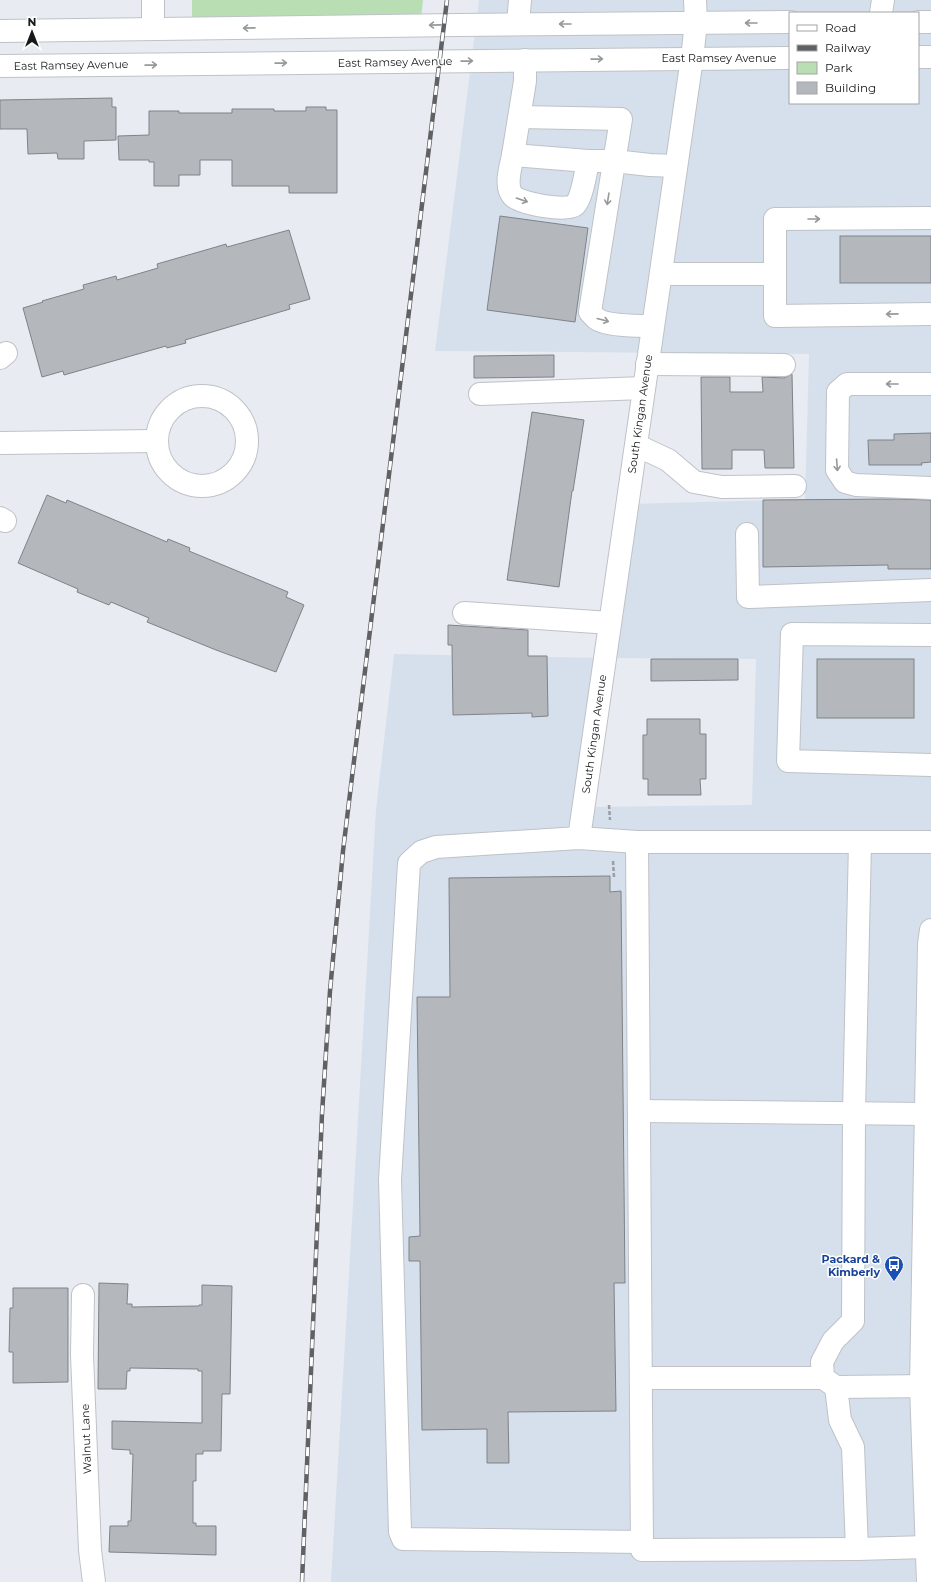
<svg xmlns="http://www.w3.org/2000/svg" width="931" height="1582" font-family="Montserrat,sans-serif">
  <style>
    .built { fill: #d6e0ec; fill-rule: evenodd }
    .park { fill: #badeb3 }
    .building { fill: #b4b8bd; stroke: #7f8388 }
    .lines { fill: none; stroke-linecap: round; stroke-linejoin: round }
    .minor-casing { stroke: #bec2c7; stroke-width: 24 }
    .path { stroke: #9a9da1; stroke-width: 2.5; stroke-dasharray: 4 2; stroke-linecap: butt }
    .minor { stroke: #fff; stroke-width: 22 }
    .rail-casing { stroke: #5f6164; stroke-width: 4.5 }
    .rail { stroke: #fff; stroke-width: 3; stroke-dasharray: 9; stroke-linecap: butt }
    .oneway { stroke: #979898 }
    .labels { text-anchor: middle; stroke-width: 3; stroke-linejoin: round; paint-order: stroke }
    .street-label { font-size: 11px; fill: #18191b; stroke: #fff }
    .transit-label { font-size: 11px; font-weight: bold; fill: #164399; stroke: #fff; text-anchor: end }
  </style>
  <rect width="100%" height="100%" fill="#e8ecf2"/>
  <path class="built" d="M 479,0 L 931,0 L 931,1105 L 928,1582 L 331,1582 L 376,809 L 394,654 L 605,658 L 627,504 L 805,499 L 809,354 L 435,351 ZM 790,13 L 918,13 L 918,103 L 790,103 ZM 605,658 L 756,659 L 752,805 L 583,807 Z"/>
  <path class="park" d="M 192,0 L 423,0 L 421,18 L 192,19 Z"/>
  <g class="building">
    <path d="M 112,98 L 112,107 L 116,107 L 116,140 L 84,141 L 84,159 L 58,159 L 57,153 L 28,154 L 27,129 L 0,129 L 0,100 Z"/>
    <path d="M 306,107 L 326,107 L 326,110 L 337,110 L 337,193 L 289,193 L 289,186 L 232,186 L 232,160 L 200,160 L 200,175 L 179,175 L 179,186 L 154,186 L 154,162 L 149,162 L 149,160 L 119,160 L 118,136 L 149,135 L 149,111 L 179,111 L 179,113 L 232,113 L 232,109 L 274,109 L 274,111 L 306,111 Z"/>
    <path d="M 500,216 L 588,228 L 575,322 L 487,310 Z"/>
    <path d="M 289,230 L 310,299 L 289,305 L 290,309 L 185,340 L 186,343 L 167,348 L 166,346 L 64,375 L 63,371 L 42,377 L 23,308 L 43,302 L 42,301 L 84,289 L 83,285 L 116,276 L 117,280 L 158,268 L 157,264 L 216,247 L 226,244 L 227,247 Z"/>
    <rect x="840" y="236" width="91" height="47"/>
    <path d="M 554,355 L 554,377 L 474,378 L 474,356 Z"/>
    <path d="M 792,374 L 794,468 L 765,468 L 764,450 L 732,450 L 732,469 L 702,469 L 701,377 L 730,377 L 730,392 L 763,392 L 762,377 L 784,378 Z"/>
    <path d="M 532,412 L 584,420 L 573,491 L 572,491 L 559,587 L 507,580 Z"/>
    <path d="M 931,433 L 931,462 L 921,463 L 922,465 L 869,465 L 868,440 L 894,440 L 894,434 Z"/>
    <path d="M 47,495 L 66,503 L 67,500 L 167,542 L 168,539 L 190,548 L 189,551 L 288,592 L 286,597 L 304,605 L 276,672 L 216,650 L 147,622 L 149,618 L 111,602 L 109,605 L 77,592 L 78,589 L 18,563 Z"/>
    <path d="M 896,499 L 931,500 L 931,569 L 888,569 L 888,565 L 763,567 L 763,500 Z"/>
    <path d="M 448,625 L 528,630 L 528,656 L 547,656 L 548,716 L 532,717 L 532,713 L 453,715 L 452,645 L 448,645 Z"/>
    <path d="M 651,659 L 738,659 L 738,680 L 651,681 Z"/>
    <rect x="817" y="659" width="97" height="59"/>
    <path d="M 647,719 L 700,719 L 700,734 L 706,734 L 706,779 L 700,779 L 701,795 L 648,795 L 648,779 L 643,779 L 643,735 L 647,735 Z"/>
    <path d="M 610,876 L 610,892 L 621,891 L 625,1283 L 614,1283 L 616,1411 L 508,1412 L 509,1463 L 487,1463 L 487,1429 L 422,1430 L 420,1261 L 409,1261 L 409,1237 L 420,1236 L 417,997 L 450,997 L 449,878 Z"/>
    <path d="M 99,1283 L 128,1284 L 127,1304 L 132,1304 L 132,1307 L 199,1306 L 199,1305 L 202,1305 L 202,1285 L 232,1286 L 230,1394 L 222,1394 L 221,1451 L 203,1451 L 203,1454 L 196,1454 L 196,1481 L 193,1481 L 193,1523 L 196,1523 L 196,1526 L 216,1526 L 216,1555 L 109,1552 L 110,1526 L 128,1526 L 128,1521 L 131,1521 L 133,1454 L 130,1454 L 130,1450 L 112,1449 L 112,1421 L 202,1423 L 202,1371 L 198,1371 L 198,1369 L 130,1368 L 130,1371 L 127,1371 L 126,1389 L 98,1389 Z"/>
    <path d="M 13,1288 L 68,1288 L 68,1382 L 13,1383 L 13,1352 L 9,1352 L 10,1308 L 13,1308 Z"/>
  </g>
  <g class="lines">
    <defs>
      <g id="minor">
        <path d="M 153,0 L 153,29"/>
        <path d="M 881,13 L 883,0"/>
        <path d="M 918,22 L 931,22"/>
        <path d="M 518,24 L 520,0"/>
        <path d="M 0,31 L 457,25 L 790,22"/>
        <path d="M 918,57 L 931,57"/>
        <path d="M 525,60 L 525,81 L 513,155 L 588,161 L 614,161 L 650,165 L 676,166"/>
        <path d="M 0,66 L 790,58"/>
        <path d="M 520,117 L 621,119 L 590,312 C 592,314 594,317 597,319 C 607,326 640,326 653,326"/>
        <path d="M 513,155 C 511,166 506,180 510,191 C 510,192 513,196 513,196 C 521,204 567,212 575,205 C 582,198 586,171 588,161"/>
        <path d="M 931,218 L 775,219 L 775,316 L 931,314"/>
        <path d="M 661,274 L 775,274"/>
        <path d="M 0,358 L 6,353"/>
        <path d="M 647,364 L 784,365"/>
        <path d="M 931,384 L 847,384 L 838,392 L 837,470 L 845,482 L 856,485 L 931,488"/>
        <path d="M 480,394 L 644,388"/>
        <circle cx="202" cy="441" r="45"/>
        <path d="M 0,443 L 156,441"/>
        <path d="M 636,445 L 668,460 L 694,482 L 722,487 L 795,486"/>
        <path d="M 0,518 L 5,521"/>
        <path d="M 747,534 L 748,597 L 931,590"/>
        <path d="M 464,613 L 610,623"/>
        <path d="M 931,635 L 792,634 L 788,761 L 931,765"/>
        <path d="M 579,838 L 692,58 L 696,23 L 695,0"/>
        <path d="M 637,842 L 642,1550 L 857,1549"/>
        <path d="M 860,842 L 854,1112 L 853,1321 L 833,1341 L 822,1362 L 823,1378 L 836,1387 L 840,1420 L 853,1447 L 857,1549 L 927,1547"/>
        <path d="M 639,1111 L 926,1114"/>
        <path d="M 83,1295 L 82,1355 L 90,1550 L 94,1582"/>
        <path d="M 641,1378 L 823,1378"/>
        <path d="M 836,1387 L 931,1386"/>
        <path d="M 642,1542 L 403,1539 L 400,1532 L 390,1180 L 409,863 L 421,852 L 436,847 L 579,838 L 637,842 L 931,842"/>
        <path d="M 928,1582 L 921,1386 L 929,944 L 931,930"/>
      </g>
    </defs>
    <use href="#minor" class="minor-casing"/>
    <g class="path">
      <path d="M 609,805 L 610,820"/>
      <path d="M 613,861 L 614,877"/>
    </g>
    <use href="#minor" class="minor"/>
    <defs>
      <path id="rail" d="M 302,1582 L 322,1114 L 330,991 L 343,851 L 447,0"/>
    </defs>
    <use href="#rail" class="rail-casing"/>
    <use href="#rail" class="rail"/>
  </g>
  <defs><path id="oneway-shaft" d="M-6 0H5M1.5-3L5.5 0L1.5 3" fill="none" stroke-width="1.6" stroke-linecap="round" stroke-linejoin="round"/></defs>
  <g class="oneway">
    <use href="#oneway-shaft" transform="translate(751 23) rotate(180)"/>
    <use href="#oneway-shaft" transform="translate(565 24) rotate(180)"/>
    <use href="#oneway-shaft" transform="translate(435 25) rotate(179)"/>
    <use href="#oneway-shaft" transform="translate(249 28) rotate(179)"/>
    <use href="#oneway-shaft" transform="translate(597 59) rotate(-1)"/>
    <use href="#oneway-shaft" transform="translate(467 61) rotate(-1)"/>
    <use href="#oneway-shaft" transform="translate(281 63) rotate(-1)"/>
    <use href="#oneway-shaft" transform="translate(151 65) rotate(-1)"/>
    <use href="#oneway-shaft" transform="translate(608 199) rotate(99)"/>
    <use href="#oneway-shaft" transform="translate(522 200) rotate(19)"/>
    <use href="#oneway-shaft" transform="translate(814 219)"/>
    <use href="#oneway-shaft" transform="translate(892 314) rotate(179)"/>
    <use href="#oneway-shaft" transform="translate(603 320) rotate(15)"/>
    <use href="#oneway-shaft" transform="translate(892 384) rotate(-180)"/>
    <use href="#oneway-shaft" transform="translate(837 465) rotate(86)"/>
  </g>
  <defs>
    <symbol id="bus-pin" viewBox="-11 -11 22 30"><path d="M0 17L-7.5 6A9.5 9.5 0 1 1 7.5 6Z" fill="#1a4fb4" stroke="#fff"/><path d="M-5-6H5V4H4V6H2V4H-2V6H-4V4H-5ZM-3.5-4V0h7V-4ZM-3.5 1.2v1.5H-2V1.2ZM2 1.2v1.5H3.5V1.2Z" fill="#fff"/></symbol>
  </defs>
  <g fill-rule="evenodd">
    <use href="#bus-pin" x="883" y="1254" width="22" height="30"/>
  </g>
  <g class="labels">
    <g class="street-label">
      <text x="719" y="62">East Ramsey Avenue</text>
      <text transform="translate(395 62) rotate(-1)" y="4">East Ramsey Avenue</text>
      <text transform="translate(71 65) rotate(-1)" y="4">East Ramsey Avenue</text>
      <text transform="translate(640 414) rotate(-82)" y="4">South Kingan Avenue</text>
      <text transform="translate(594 734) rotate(-82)" y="4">South Kingan Avenue</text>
      <text transform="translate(86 1439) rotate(-92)" y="4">Walnut Lane</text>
    </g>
    <g class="transit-label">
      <text x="880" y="1263">Packard &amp;<tspan x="880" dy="13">Kimberly</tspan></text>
    </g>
  </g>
  <rect x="789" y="12" width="130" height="92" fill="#ffffff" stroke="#a3a3a4"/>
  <rect x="797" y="25" width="20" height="6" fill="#ffffff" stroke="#a3a3a4"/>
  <text x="825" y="32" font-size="12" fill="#18191b">Road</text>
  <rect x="797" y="45" width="20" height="6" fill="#5f6164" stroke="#a3a3a4"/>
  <text x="825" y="52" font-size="12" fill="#18191b">Railway</text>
  <rect x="797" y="62" width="20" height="12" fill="#badeb3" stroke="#a3a3a4"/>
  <text x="825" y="72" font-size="12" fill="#18191b">Park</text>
  <rect x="797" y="82" width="20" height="12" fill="#b4b8bd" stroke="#a3a3a4"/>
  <text x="825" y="92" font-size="12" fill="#18191b">Building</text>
  <g transform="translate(32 32)" stroke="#ffffff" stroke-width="3" paint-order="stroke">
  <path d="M0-3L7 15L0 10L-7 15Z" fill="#18191b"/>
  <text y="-6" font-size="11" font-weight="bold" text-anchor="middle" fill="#18191b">N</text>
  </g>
</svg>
